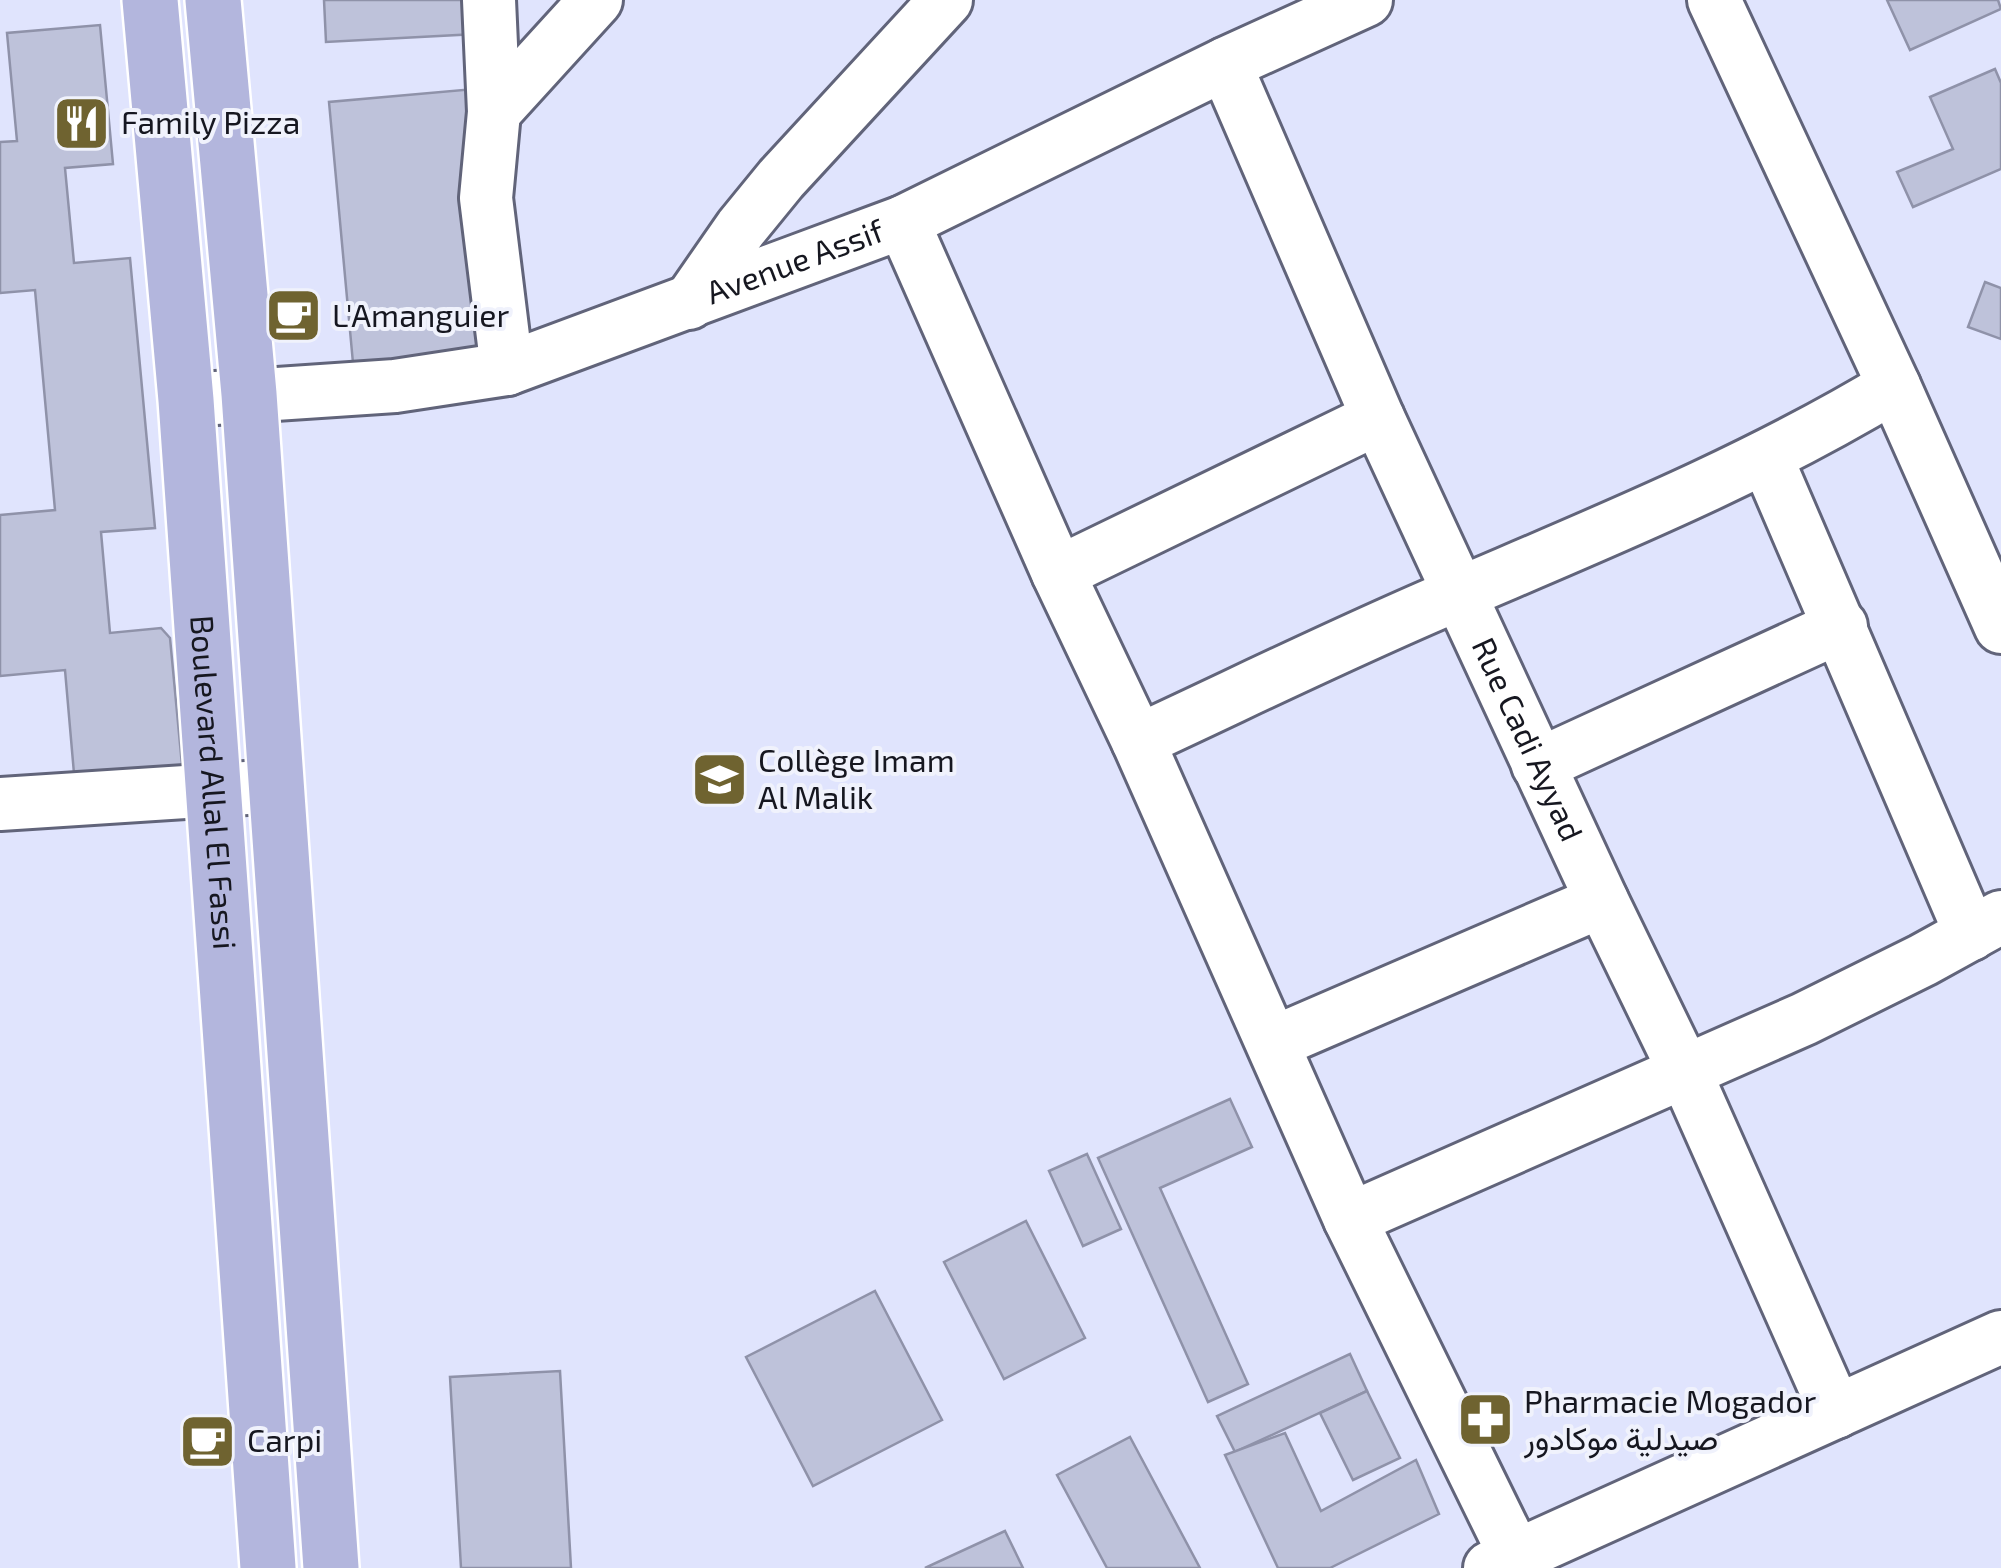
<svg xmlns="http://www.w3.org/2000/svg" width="2001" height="1568" font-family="'Exo 2',Vazirmatn,sans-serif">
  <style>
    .building { fill: #bec2da; stroke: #8f92a9; stroke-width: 2.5 }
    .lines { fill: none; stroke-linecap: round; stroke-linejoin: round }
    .minor-casing { stroke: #61647a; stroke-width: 58 }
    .major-casing { stroke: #fff; stroke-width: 60 }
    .minor { stroke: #fff; stroke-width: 52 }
    .major { stroke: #b3b6dd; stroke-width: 55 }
    .labels { text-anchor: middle; stroke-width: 8; stroke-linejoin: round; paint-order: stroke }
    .poi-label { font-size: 32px; fill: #161720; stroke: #f0f2fc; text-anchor: start }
    .street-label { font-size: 32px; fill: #161720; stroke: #f0f2fc }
  </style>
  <rect width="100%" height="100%" fill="#e0e4fd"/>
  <g class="building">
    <path d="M 324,0 L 474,0 L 476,34 L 326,42 Z"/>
    <path d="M 1887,0 L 1998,0 L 2001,9 L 1910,50 Z"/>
    <path d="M 100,25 L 113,164 L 65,168 L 74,263 L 130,258 L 155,528 L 101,532 L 110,633 L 161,628 L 170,638 L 183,776 L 75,785 L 65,670 L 0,676 L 0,515 L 55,510 L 35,290 L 0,293 L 0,142 L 17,141 L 7,33 Z"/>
    <path d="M 1995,69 L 2001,83 L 2001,169 L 1913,207 L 1897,172 L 1953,149 L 1930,97 Z"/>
    <path d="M 474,89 L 498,350 L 353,363 L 329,102 Z"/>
    <path d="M 1985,282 L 2001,288 L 2001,339 L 1968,327 Z"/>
    <path d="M 1230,1099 L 1252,1147 L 1160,1188 L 1248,1384 L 1208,1402 L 1098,1158 Z"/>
    <path d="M 1087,1154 L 1121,1229 L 1083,1246 L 1049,1171 Z"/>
    <path d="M 1026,1221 L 1085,1338 L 1004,1379 L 944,1262 Z"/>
    <path d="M 875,1291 L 942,1420 L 813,1486 L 746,1357 Z"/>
    <path d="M 1350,1354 L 1367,1391 L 1235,1452 L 1217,1416 Z"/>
    <path d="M 560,1371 L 571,1568 L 461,1568 L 450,1377 Z"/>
    <path d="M 1367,1391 L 1400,1458 L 1353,1480 L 1320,1413 Z"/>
    <path d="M 1285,1433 L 1321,1511 L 1416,1460 L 1439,1514 L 1330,1568 L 1278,1568 L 1225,1455 Z"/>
    <path d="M 1130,1437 L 1200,1568 L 1107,1568 L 1057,1475 Z"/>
    <path d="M 1005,1531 L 1023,1568 L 925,1568 Z"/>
  </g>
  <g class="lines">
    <defs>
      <g id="minor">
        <path d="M 489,0 L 494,112 L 486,198 L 507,369"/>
        <path d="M 1714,0 L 1894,386 L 2001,627"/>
        <path id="s1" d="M 1225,64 L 1378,418 L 1602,901 L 1685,1072 L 1836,1412"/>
        <path d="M 494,112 L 596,0"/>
        <path d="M 903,222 L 1058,573 L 1138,741 L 1350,1219 L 1516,1557"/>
        <path d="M 689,303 L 741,228 L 781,179 L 946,0"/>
        <path id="s2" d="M 186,400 L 395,386 L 507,369 L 903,222 L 1225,64 L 1366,0"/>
        <path d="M 1766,457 L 1971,934"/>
        <path d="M 1058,573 L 1378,418"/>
        <path d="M 1138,741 C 1246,691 1353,638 1463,592 C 1610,529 1757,469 1894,386"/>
        <path d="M 1538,765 L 1841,626"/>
        <path d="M 0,804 L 277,786"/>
        <path d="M 1273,1043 L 1602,901"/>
        <path d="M 1350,1219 L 1804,1019 L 1923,960 L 2001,917"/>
        <path d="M 1490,1568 L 2001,1337"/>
      </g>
      <g id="major">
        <path id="s3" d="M 150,0 L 186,400 L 268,1568"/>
        <path d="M 213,0 L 249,394 L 331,1568"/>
      </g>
    </defs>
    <use href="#minor" class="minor-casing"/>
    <use href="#major" class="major-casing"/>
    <use href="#minor" class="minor"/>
    <use href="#major" class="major"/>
  </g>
  <defs>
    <symbol id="restaurant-square" viewBox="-11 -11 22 22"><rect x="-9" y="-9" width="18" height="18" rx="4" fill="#6f6330" stroke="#f0f2fc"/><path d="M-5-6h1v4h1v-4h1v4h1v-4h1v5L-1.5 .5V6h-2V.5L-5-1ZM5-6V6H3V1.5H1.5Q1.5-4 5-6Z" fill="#fff"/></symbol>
    <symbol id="cafe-square" viewBox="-11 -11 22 22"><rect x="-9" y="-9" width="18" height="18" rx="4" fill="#6f6330" stroke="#f0f2fc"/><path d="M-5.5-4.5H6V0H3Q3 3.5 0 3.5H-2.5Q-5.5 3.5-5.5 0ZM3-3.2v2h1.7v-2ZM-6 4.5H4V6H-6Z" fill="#fff"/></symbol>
    <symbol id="school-square" viewBox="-11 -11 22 22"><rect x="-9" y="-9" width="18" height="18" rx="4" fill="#6f6330" stroke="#f0f2fc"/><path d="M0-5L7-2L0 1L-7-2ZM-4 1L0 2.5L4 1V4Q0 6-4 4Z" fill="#fff"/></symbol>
    <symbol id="pharmacy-square" viewBox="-11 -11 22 22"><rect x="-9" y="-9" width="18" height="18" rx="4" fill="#6f6330" stroke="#f0f2fc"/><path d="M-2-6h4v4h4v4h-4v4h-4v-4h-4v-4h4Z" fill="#fff"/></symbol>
  </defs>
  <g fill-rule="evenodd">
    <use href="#restaurant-square" x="50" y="92" width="63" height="63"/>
    <use href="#cafe-square" x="262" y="284" width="63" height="63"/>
    <use href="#school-square" x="688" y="748" width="63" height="63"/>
    <use href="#pharmacy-square" x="1454" y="1388" width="63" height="63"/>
    <use href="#cafe-square" x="176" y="1410" width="63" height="63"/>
  </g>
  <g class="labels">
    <g class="poi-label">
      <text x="121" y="134">Family Pizza</text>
      <text x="332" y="327">L'Amanguier</text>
      <text x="758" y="772">Collège Imam<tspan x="758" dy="37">Al Malik</tspan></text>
      <text x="1524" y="1413">Pharmacie Mogador<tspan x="1524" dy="37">صيدلية موكادور</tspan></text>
      <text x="247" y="1452">Carpi</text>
    </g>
    <g class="street-label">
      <text dy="11" stroke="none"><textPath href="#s2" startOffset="630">Avenue Assif</textPath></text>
      <text dy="11" stroke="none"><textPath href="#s1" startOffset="740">Rue Cadi Ayyad</textPath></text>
      <text dy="11" stroke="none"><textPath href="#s3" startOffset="785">Boulevard Allal El Fassi</textPath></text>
    </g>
  </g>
</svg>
